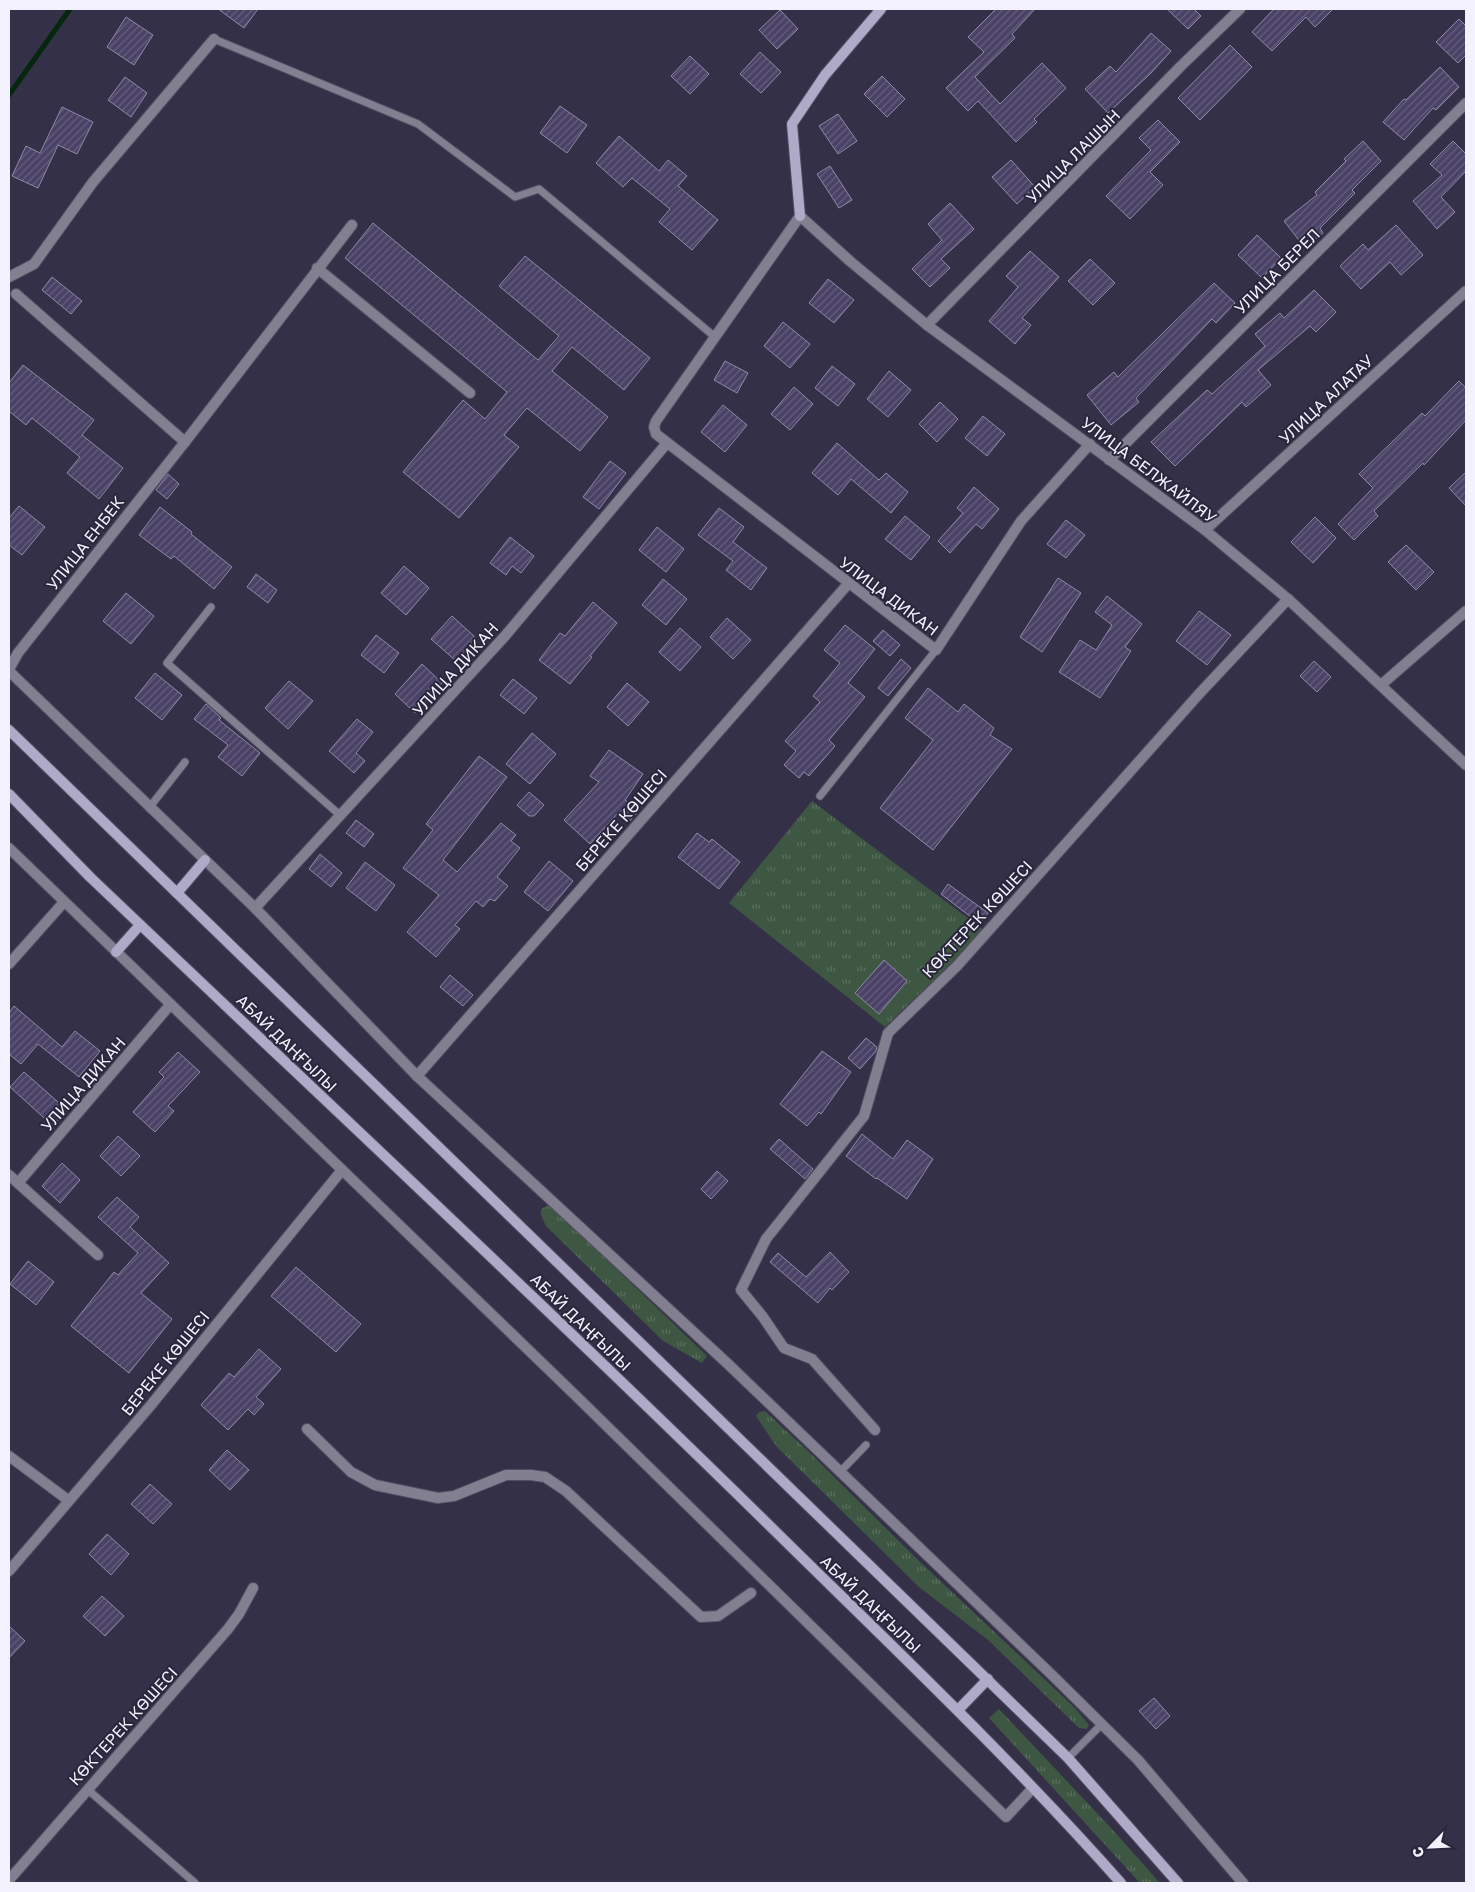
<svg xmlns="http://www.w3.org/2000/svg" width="1475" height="1892" font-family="'Golos Text',sans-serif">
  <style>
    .grass { fill: url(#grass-tufts) }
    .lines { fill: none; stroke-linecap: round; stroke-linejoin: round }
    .stream { stroke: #05270e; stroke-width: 5 }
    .building { fill: url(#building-hatch); stroke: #8e8aa6 }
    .lane-casing { stroke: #534f64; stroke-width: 9 }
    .street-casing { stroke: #534f64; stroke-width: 12 }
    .secondary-casing { stroke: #534f64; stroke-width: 12 }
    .lane { stroke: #827f91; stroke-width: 7 }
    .street { stroke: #827f91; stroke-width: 10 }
    .secondary { stroke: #afaac7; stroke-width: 10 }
    .labels { text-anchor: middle; stroke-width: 4; stroke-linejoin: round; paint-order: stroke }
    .street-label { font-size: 16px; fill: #f3f1fe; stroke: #2a263c }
  </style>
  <defs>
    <pattern id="grass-tufts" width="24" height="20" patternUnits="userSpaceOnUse" patternTransform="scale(1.25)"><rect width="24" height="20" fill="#3e5742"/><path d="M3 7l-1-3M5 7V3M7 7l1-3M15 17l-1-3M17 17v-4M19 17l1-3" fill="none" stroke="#5a705e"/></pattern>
    <pattern id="building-hatch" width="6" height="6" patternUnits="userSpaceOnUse" patternTransform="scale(1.25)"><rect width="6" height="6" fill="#4a4266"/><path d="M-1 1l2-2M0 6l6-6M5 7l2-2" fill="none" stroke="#655e7d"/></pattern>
  </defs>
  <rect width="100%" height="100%" fill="#343047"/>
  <g class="grass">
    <path d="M 812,801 L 985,931 L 885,1027 L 729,903 Z"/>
    <path d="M 547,1206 L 551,1206 L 707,1356 L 702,1363 L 663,1341 L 546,1226 L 541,1215 L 541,1209 Z"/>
    <path d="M 765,1411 L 810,1453 L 916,1558 L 1075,1708 L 1089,1725 L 1087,1729 L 1079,1728 L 988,1640 L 919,1587 L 776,1446 L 756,1416 L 759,1412 Z"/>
    <path d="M 999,1709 L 1111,1828 L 1160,1883 L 1140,1883 L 989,1718 Z"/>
  </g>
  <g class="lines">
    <path class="stream" d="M 9,95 L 70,9"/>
  </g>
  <g class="building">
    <path d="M 218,9 L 258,9 L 244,28 Z"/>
    <path d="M 996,9 L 1035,9 L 1012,34 L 1015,38 L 975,77 L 1000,104 L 1042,63 L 1066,88 L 1034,119 L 1037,122 L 1016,142 L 978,101 L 968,111 L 946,88 L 984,52 L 968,37 Z"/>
    <path d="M 1167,9 L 1194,9 L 1201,16 L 1188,29 Z"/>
    <path d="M 1274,9 L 1333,9 L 1315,27 L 1306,17 L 1272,51 L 1252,32 Z"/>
    <path d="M 780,10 L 798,29 L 777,49 L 759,30 Z"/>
    <path d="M 126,17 L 153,35 L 134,65 L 107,47 Z"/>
    <path d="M 1459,19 L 1466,26 L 1466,55 L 1458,63 L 1436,42 Z"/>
    <path d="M 1151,33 L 1171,51 L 1151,73 L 1108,113 L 1085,89 L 1110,66 L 1116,72 Z"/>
    <path d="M 1230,45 L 1252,67 L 1200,120 L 1178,98 Z"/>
    <path d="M 760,52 L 781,72 L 761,93 L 740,74 Z"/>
    <path d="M 690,56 L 709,74 L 690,94 L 671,76 Z"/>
    <path d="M 1440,67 L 1459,87 L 1436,110 L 1433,108 L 1404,140 L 1383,122 L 1404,99 L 1406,100 Z"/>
    <path d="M 882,76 L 905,99 L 887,117 L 864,94 Z"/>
    <path d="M 125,77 L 147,93 L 131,117 L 108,100 Z"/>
    <path d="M 560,106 L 587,125 L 567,153 L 540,133 Z"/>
    <path d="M 62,107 L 93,122 L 77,154 L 58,145 L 38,188 L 12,176 L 26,146 L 40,153 Z"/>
    <path d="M 838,114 L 857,141 L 838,154 L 819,126 Z"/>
    <path d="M 1158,120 L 1180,142 L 1150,172 L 1163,185 L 1130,219 L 1106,196 L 1151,150 L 1139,138 Z"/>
    <path d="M 619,136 L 659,171 L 668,160 L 687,176 L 678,186 L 718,220 L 692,250 L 659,222 L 670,209 L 632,178 L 623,187 L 596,163 Z"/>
    <path d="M 1363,141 L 1381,161 L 1352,190 L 1355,193 L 1320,228 L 1323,233 L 1305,248 L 1284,221 L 1317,195 L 1315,192 L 1346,161 L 1344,159 Z"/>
    <path d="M 1453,141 L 1466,154 L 1466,171 L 1441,197 L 1455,212 L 1437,229 L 1413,201 L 1442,175 L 1430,164 Z"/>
    <path d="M 1011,160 L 1035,187 L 1017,204 L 992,177 Z"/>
    <path d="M 830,166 L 852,200 L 839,208 L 817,174 Z"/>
    <path d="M 950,203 L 974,229 L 941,259 L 950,268 L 930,287 L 912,269 L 942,240 L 928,224 Z"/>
    <path d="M 373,223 L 538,360 L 559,336 L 499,286 L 525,256 L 650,358 L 624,390 L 572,347 L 552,371 L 608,417 L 580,451 L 527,408 L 504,435 L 519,447 L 459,518 L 403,472 L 463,400 L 485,419 L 507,392 L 345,258 Z"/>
    <path d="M 1396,225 L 1423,255 L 1401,275 L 1390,262 L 1361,289 L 1340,266 L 1363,244 L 1368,250 Z"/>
    <path d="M 1257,235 L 1281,258 L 1262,278 L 1238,255 Z"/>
    <path d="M 1030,251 L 1059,277 L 1022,318 L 1031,325 L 1015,344 L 989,321 L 1018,287 L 1006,276 Z"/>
    <path d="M 1090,259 L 1115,283 L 1093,305 L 1068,281 Z"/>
    <path d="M 52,277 L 82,301 L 71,314 L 42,290 Z"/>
    <path d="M 828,279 L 854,300 L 834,323 L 809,303 Z"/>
    <path d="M 1214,283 L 1235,303 L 1216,323 L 1212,319 L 1136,398 L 1139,402 L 1111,425 L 1087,395 L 1114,372 L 1118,377 Z"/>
    <path d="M 1314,290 L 1336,312 L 1316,332 L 1310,326 L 1258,370 L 1271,385 L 1246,407 L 1242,402 L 1175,466 L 1151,442 L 1207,390 L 1212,394 L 1265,346 L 1255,334 L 1280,313 L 1284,318 Z"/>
    <path d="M 783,322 L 810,344 L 790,368 L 764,346 Z"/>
    <path d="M 725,361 L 748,373 L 737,393 L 714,380 Z"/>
    <path d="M 23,365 L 94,420 L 82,435 L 123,468 L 99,499 L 67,473 L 80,457 L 32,418 L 26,425 L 9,411 L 9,383 Z"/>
    <path d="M 832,366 L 855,384 L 838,406 L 815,388 Z"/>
    <path d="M 889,371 L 911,390 L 888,417 L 867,399 Z"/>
    <path d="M 1459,381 L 1466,388 L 1466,420 L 1424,465 L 1423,463 L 1374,511 L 1378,516 L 1354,540 L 1338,524 L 1373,488 L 1359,474 L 1422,413 L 1425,416 Z"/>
    <path d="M 794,387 L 813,404 L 790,430 L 771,414 Z"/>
    <path d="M 940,402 L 958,419 L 937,442 L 919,424 Z"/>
    <path d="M 723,405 L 747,425 L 725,452 L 701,432 Z"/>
    <path d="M 983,416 L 1005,434 L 987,456 L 965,438 Z"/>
    <path d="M 837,443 L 879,480 L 886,473 L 908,492 L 891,513 L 851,479 L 838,495 L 812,473 Z"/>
    <path d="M 610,461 L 626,473 L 599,509 L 583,497 Z"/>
    <path d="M 1466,472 L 1466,506 L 1449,488 Z"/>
    <path d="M 168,474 L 179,484 L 167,499 L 156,490 Z"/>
    <path d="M 974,487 L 999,509 L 982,529 L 976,524 L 950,553 L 938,541 L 963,513 L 957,508 Z"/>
    <path d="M 19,506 L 45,527 L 22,555 L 9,545 L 9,518 Z"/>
    <path d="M 160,507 L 192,532 L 191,534 L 232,567 L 214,589 L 174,556 L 171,559 L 139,535 Z"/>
    <path d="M 719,508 L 744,527 L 733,542 L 767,568 L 751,590 L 726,570 L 733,561 L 698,535 Z"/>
    <path d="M 905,516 L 930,537 L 911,560 L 885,539 Z"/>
    <path d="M 1315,517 L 1336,538 L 1313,563 L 1291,542 Z"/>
    <path d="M 1066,520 L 1085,535 L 1066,558 L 1047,544 Z"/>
    <path d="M 657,527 L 684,549 L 666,572 L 639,550 Z"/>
    <path d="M 510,537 L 534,556 L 521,573 L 512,566 L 506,575 L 490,563 Z"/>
    <path d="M 1406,545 L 1434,572 L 1416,590 L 1388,562 Z"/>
    <path d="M 404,566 L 429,588 L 406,615 L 381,593 Z"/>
    <path d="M 256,574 L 277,590 L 268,603 L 247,587 Z"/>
    <path d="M 1058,578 L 1081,593 L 1042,652 L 1020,637 Z"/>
    <path d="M 663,579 L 687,599 L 666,625 L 642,605 Z"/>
    <path d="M 126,593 L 154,616 L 131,644 L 103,621 Z"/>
    <path d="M 1107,596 L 1142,624 L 1125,647 L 1131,651 L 1100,698 L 1059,672 L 1080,640 L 1096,650 L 1112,625 L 1095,612 Z"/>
    <path d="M 593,602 L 617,623 L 590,656 L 592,657 L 570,684 L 539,660 L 560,633 L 565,636 Z"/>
    <path d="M 1199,611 L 1231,635 L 1207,665 L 1176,641 Z"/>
    <path d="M 452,616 L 476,638 L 456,661 L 431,639 Z"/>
    <path d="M 727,618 L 751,640 L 733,659 L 710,637 Z"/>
    <path d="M 845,625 L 875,649 L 848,683 L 865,697 L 829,740 L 835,746 L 809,776 L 804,772 L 799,778 L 784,765 L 796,751 L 785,741 L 820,702 L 813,696 L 840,663 L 824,650 Z"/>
    <path d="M 680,628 L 701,647 L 680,671 L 659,652 Z"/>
    <path d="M 883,630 L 900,645 L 890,656 L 873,641 Z"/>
    <path d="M 376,635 L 399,653 L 384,673 L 361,655 Z"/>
    <path d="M 901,659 L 911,668 L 888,696 L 878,688 Z"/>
    <path d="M 1314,661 L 1331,677 L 1317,692 L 1300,676 Z"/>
    <path d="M 422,664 L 442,683 L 415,713 L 395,694 Z"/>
    <path d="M 155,673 L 182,695 L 162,720 L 135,698 Z"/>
    <path d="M 513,679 L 537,698 L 524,714 L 500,695 Z"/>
    <path d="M 289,681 L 313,701 L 288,729 L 265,708 Z"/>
    <path d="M 627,683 L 649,702 L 628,726 L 607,707 Z"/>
    <path d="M 928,688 L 958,712 L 964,704 L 994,728 L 990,735 L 1012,749 L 933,850 L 880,808 L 933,740 L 905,718 Z"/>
    <path d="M 206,704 L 221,718 L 219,720 L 260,753 L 242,776 L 218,757 L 228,745 L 194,719 Z"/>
    <path d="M 357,719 L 373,732 L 356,753 L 365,761 L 354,773 L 329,751 Z"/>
    <path d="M 532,733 L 556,754 L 530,784 L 506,764 Z"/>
    <path d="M 609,750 L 643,774 L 625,800 L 638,811 L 630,821 L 619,812 L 590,844 L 564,820 L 599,782 L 590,776 Z"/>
    <path d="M 479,756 L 507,777 L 443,860 L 457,872 L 501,823 L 516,835 L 511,841 L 520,848 L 497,877 L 508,886 L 495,901 L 490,899 L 483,907 L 476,901 L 455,925 L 460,929 L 436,957 L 407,932 L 439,895 L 403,868 L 433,830 L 426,824 Z"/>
    <path d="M 529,792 L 544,805 L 534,816 L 529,816 L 517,805 Z"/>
    <path d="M 356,820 L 374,834 L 364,847 L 346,833 Z"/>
    <path d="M 697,833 L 709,842 L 712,839 L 740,862 L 719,889 L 678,857 Z"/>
    <path d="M 320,854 L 342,873 L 331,887 L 309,869 Z"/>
    <path d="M 549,861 L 573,881 L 548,911 L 524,892 Z"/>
    <path d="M 365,862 L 395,885 L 376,911 L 346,888 Z"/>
    <path d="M 948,884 L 988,913 L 980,924 L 941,894 Z"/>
    <path d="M 884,960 L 907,981 L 879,1014 L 855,993 Z"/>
    <path d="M 450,975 L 473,995 L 463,1006 L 440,987 Z"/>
    <path d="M 14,1006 L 62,1047 L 75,1031 L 100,1051 L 79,1077 L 38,1044 L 21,1064 L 9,1054 L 9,1013 Z"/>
    <path d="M 866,1038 L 877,1047 L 876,1051 L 860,1069 L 848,1058 Z"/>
    <path d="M 822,1051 L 851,1072 L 821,1114 L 819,1112 L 807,1126 L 780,1104 Z"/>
    <path d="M 178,1052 L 200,1072 L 168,1106 L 174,1111 L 155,1132 L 133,1112 L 164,1077 L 159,1072 Z"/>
    <path d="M 24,1072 L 67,1110 L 53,1126 L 10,1087 Z"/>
    <path d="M 862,1134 L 893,1159 L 907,1140 L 933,1159 L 907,1199 L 877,1178 L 876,1179 L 846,1156 Z"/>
    <path d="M 118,1136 L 140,1156 L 121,1176 L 100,1156 Z"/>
    <path d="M 779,1139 L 813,1169 L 805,1179 L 770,1149 Z"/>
    <path d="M 62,1163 L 80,1180 L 60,1203 L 42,1186 Z"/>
    <path d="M 717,1171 L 728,1181 L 711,1199 L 701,1189 Z"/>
    <path d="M 117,1197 L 139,1217 L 130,1227 L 169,1263 L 141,1293 L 172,1319 L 129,1373 L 71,1326 L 114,1272 L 118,1275 L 138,1253 L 98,1217 Z"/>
    <path d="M 830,1252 L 849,1272 L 832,1290 L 830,1288 L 818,1303 L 770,1262 L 778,1253 L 806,1277 Z"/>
    <path d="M 28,1261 L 54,1282 L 36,1305 L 10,1284 Z"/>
    <path d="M 296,1267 L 361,1324 L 336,1352 L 271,1296 Z"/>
    <path d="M 259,1349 L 281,1369 L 256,1397 L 264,1404 L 254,1415 L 248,1409 L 228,1430 L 201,1405 L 229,1373 L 234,1377 Z"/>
    <path d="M 227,1450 L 249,1470 L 230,1490 L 209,1470 Z"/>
    <path d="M 150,1484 L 172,1504 L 153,1524 L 131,1504 Z"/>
    <path d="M 107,1534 L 129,1554 L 111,1575 L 89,1554 Z"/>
    <path d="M 102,1596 L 124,1616 L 105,1636 L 83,1616 Z"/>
    <path d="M 9,1626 L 25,1641 L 9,1658 Z"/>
    <path d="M 1154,1698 L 1170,1716 L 1156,1729 L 1139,1711 Z"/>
  </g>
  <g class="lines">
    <defs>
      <g id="lane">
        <path d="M 214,39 L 418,124 L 515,197 L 539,189 L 715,337"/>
        <path d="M 211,607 L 167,663 L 341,816"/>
        <path d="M 820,796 L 936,650"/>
        <path d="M 149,808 L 185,762"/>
        <path d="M 841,1471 L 866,1445"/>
        <path d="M 1068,1758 L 1102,1724"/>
        <path d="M 87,1789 L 195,1883"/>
      </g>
      <g id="street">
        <path d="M 317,268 L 470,393"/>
        <path d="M 9,277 L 34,264 L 93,182 L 214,39"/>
        <path d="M 16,294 L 185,442"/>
        <path d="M 927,325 L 1181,66 L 1240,9"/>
        <path d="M 1090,444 L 1021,521 L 936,650 L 656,434 L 654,427 L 656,421 L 800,216 L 851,262 L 927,325 L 1205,530 L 1288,599 L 1466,765"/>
        <path d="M 1109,460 L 1466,103"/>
        <path d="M 1205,530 L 1466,291"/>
        <path d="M 9,669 L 18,653 L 185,442 L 352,225"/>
        <path d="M 9,671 L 255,908 L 417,1076 L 728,1364 L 1052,1675 L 1138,1760 L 1243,1883"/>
        <path d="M 1381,685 L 1466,611"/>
        <path d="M 9,848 L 573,1393 L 1006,1817 L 1032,1789"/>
        <path d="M 255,908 L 505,636 L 667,443"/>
        <path d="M 9,964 L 64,902"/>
        <path d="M 417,1076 L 848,584"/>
        <path d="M 9,1175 L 98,1255"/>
        <path d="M 18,1183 L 170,1005"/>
        <path d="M 307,1429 L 351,1472 L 375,1485 L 438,1498 L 454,1496 L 506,1475 L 531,1475 L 545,1477 L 566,1491 L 701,1617 L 718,1616 L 751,1593"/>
        <path d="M 875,1430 L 812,1359 L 784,1348 L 763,1317 L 741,1290 L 766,1239 L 864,1116 L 888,1033 L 957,966 L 1199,694 L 1288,599"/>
        <path d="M 9,1456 L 68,1500"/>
        <path d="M 9,1571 L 151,1405 L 342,1170"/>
        <path d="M 9,1880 L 228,1629 L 239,1614 L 253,1588"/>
      </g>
      <g id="secondary">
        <path d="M 800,216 L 792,124 L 825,75 L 881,9"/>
        <path d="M 9,730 L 1068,1758 L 1178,1883"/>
        <path d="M 9,794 L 90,877 C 319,1095 550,1310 776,1532 C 893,1647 1012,1760 1121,1883"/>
        <path d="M 177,893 L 205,860"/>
        <path d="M 116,952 L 140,925"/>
        <path d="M 958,1710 L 988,1679"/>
      </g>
    </defs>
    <use href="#lane" class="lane-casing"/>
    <use href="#street" class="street-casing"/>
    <use href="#secondary" class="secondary-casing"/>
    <use href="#lane" class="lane"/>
    <use href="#street" class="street"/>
    <use href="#secondary" class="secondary"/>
  </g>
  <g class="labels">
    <g class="street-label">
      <text transform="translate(1073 156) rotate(-45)" y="6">УЛИЦА ЛАШЫН</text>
      <text transform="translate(1277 271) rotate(-45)" y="6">УЛИЦА БЕРЕЛ</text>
      <text transform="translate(1326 399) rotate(-43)" y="6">УЛИЦА АЛАТАУ</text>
      <text transform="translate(1149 470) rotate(37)" y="6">УЛИЦА БЕЛЖАЙЛЯУ</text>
      <text transform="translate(85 543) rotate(-52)" y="6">УЛИЦА ЕНБЕК</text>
      <text transform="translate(889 596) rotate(37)" y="6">УЛИЦА ДИКАН</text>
      <text transform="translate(455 669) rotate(-48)" y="6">УЛИЦА ДИКАН</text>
      <text transform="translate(621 820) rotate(-49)" y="6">БЕРЕКЕ КӨШЕСІ</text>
      <text transform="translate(977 919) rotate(-47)" y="6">КӨКТЕРЕК КӨШЕСІ</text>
      <text transform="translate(287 1043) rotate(44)" y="6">АБАЙ ДАҢҒЫЛЫ</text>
      <text transform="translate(83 1084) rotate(-49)" y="6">УЛИЦА ДИКАН</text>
      <text transform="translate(581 1322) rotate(44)" y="6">АБАЙ ДАҢҒЫЛЫ</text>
      <text transform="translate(165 1363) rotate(-51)" y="6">БЕРЕКЕ КӨШЕСІ</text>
      <text transform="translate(871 1604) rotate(44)" y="6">АБАЙ ДАҢҒЫЛЫ</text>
      <text transform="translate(123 1726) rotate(-48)" y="6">КӨКТЕРЕК КӨШЕСІ</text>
    </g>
  </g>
  <rect width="1475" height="1892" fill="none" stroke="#f3f1fe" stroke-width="20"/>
  <g transform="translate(1430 1847) rotate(246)" stroke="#2a263c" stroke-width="4" paint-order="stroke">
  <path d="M0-4L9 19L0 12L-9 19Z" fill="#f3f1fe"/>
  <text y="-8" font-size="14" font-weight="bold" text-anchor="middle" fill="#f3f1fe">С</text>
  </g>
</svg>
